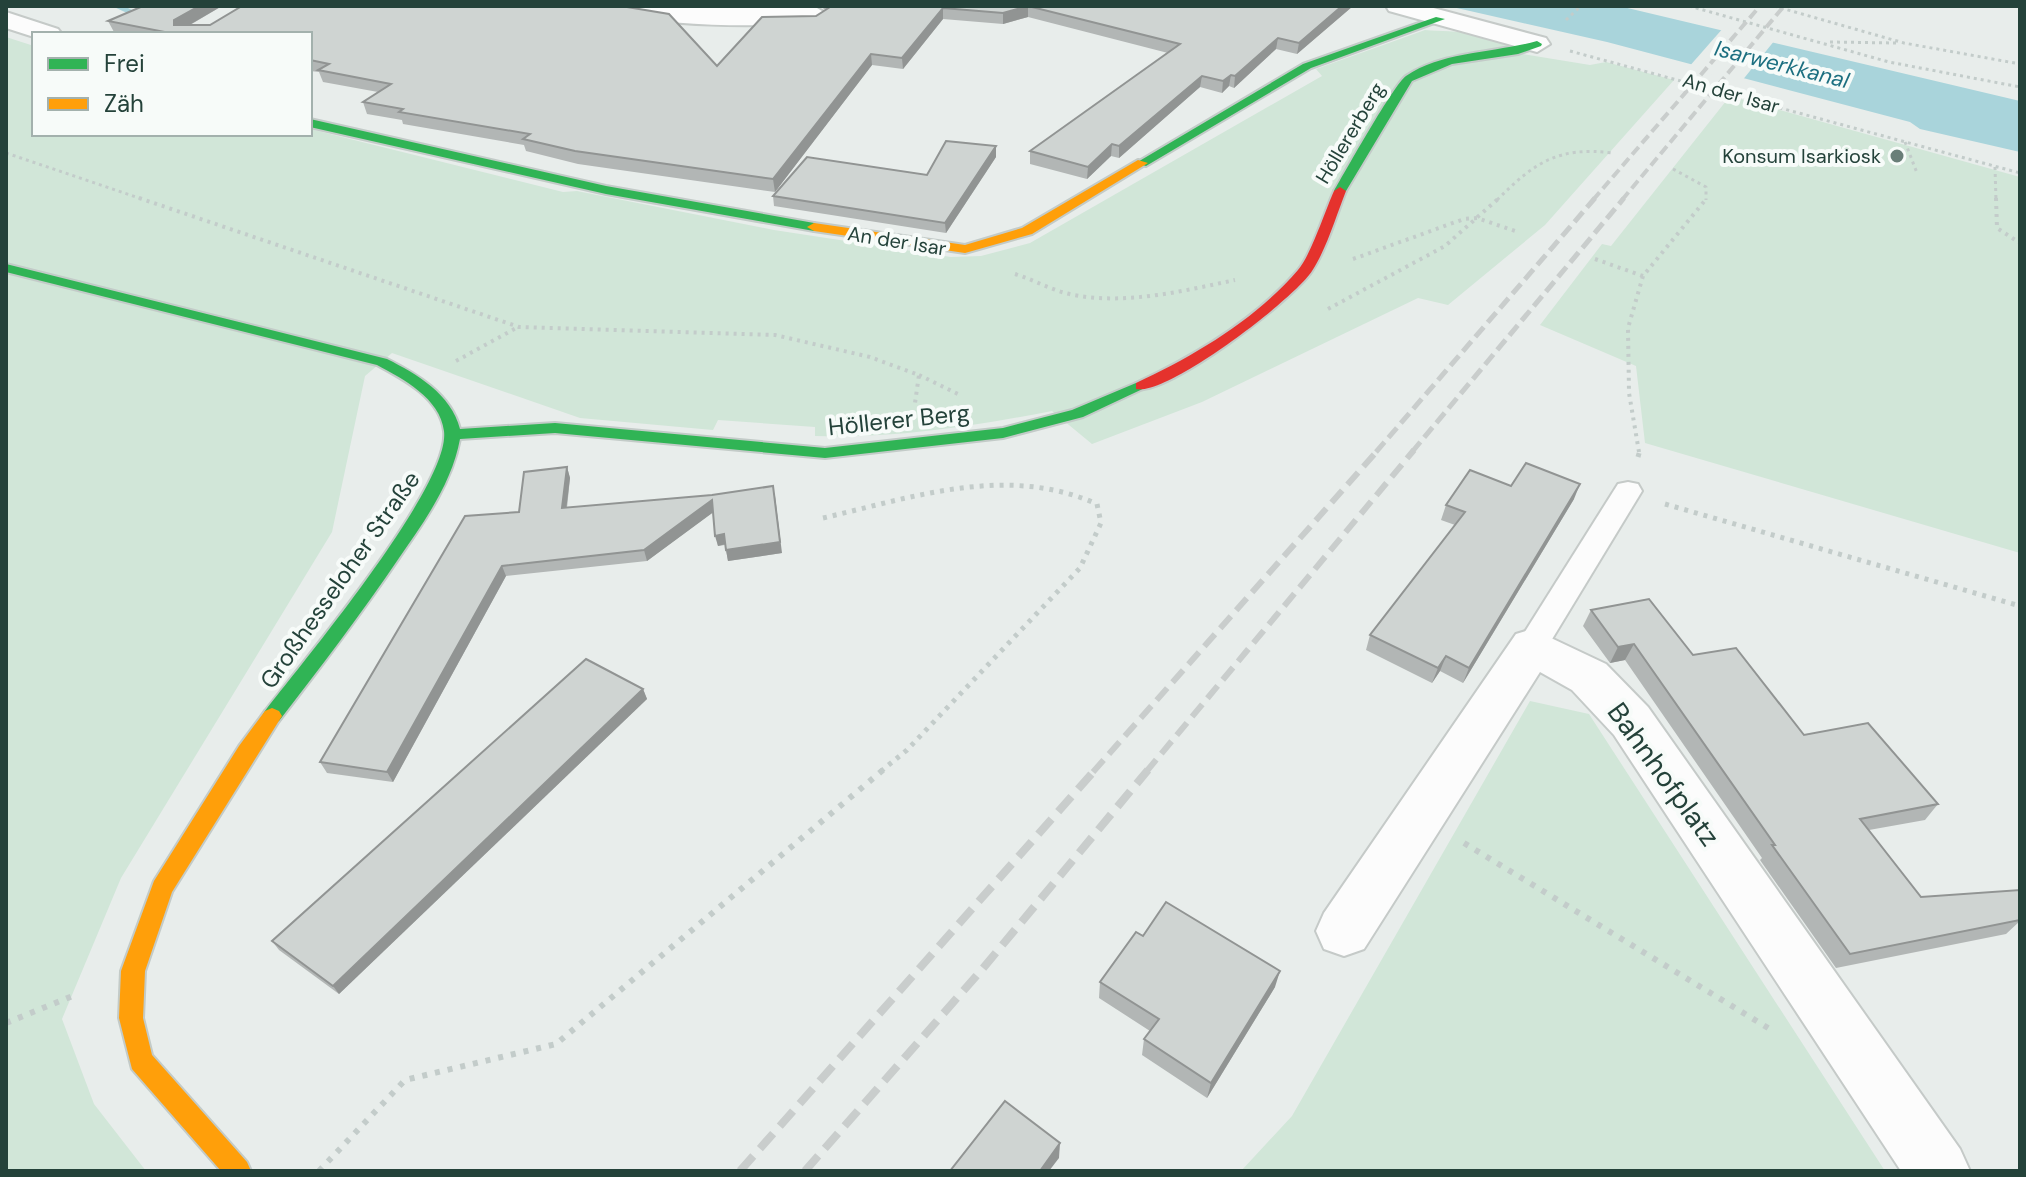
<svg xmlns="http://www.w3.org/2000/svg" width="2026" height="1177" font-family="'DM Sans',sans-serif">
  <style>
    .green { fill: #d1e6d8 }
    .water { fill: #a9d4db }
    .pier { fill: #e8edeb }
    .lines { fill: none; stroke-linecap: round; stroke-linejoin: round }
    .stream { fill: #a9d4db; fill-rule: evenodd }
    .lane-casing { stroke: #c5cac8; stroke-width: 4 }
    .street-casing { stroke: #c5cac8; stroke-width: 4 }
    .fast-casing { stroke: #c3cbc8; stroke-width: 4 }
    .slow-casing { stroke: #c3cbc8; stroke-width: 4 }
    .jam-casing { stroke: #c3cbc8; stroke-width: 4 }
    .path-far3 { stroke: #c3ccca; stroke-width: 3; stroke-dasharray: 3 4; stroke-linecap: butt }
    .path-far2 { stroke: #c3ccca; stroke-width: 4; stroke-dasharray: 3 5; stroke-linecap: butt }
    .path-far1 { stroke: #c3ccca; stroke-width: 5; stroke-dasharray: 4 6; stroke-linecap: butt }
    .path { stroke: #c3ccca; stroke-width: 6; stroke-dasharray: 5 8; stroke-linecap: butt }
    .lane { fill: #fcfcfc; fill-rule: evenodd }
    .street { fill: #fcfcfc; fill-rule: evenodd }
    .fast { fill: #30b455; fill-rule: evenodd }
    .slow { fill: #ff9f0a; fill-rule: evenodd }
    .jam { fill: #e5322d; fill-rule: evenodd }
    .rail-far3 { stroke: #c9cdcc; stroke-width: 4; stroke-dasharray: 10 5; stroke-linecap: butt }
    .rail-far2 { stroke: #c9cdcc; stroke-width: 5; stroke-dasharray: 13 6; stroke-linecap: butt }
    .rail-far1 { stroke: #c9cdcc; stroke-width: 6; stroke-dasharray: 16 8; stroke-linecap: butt }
    .rail { stroke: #c9cdcc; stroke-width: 8; stroke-dasharray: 20 10; stroke-linecap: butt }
    .wall { fill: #b2b6b5 }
    .shaded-wall { fill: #919493 }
    .building { fill: #cfd4d2; stroke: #919493; stroke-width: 2 }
    .poi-dot { fill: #697e78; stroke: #f7fbf9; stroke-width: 3 }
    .labels { text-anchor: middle; stroke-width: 8; stroke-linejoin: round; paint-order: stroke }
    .far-street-label { font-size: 20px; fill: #24423a; stroke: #f7fbf9 }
    .far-poi-label { font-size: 20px; fill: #24423a; stroke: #f7fbf9; text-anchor: end }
    .far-water-label { font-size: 22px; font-style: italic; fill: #1c6f80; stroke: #f7fbf9 }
    .street-label { font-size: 24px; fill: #24423a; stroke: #f7fbf9 }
    .near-street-label { font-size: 28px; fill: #24423a; stroke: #f7fbf9 }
  </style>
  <rect width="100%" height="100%" fill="#e8edeb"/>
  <g class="green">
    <path d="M 1425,30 C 1454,33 1499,28 1517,53 L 1590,65 L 1606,62 L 1674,80 L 1545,225 L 1448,305 L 1418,298 L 1202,402 L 1092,444 L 1052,411 C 974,426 893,439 815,436 L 815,427 L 718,420 L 713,430 L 580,418 L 392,353 L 365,376 L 332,532 L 121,878 L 62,1019 L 94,1104 L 146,1171 L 6,1171 L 6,37 L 34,46 L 34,134 L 310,134 L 310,129 L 563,192 L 577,191 L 774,230 L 951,257 L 981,256 L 1030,243 L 1322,76 L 1316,69 Z"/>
    <path d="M 1730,96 L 2020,177 L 2020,553 L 1645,443 L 1636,366 L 1540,325 L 1602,244 L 1611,246 Z"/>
    <path d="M 1530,701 L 1589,714 L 1885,1171 L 1241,1171 L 1292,1116 Z"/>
  </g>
  <path class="water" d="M 1448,6 L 1619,6 L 2020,101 L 2020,152 L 1920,129 L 1910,122 L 1607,42 Z"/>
  <path class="pier" d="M 1724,27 L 1775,40 L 1741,82 L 1688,68 Z"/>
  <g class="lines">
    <path class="stream" d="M 112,6 L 124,6 L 132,10 L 127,13 Z"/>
    <defs>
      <path id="lane" d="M 1628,482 L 1638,484 L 1642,491 L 1543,654 L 1532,658 L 1521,654 L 1516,646 L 1521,638 L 1618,484 Z"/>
      <g id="street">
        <path d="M 602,6 L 817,8 L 830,16 L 817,24 C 747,26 674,28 605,11 Z"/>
        <path d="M 1386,6 L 1426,6 L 1546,38 L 1550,44 L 1537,52 L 1389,11 Z"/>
        <path d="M 6,12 L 58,29 L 62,34 L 34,34 L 34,37 L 6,28 Z"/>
        <path d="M 1532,629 L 1606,664 L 1648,707 L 1960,1149 L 1970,1171 L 1901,1171 L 1614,735 L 1572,690 L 1540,672 L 1364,949 L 1344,956 L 1324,949 L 1316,931 L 1324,913 L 1516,634 Z"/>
      </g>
      <g id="fast">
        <path d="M 1436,17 L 1445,19 L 1311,68 L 1146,166 L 1136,163 L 1303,64 Z"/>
        <path d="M 1537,41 L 1542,44 L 1541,46 L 1518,54 L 1452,64 L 1412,81 L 1346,191 L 1336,194 L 1334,191 C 1345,172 1394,84 1406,76 C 1443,51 1495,53 1537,41 Z"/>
        <path d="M 310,119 L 606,186 L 814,223 L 821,227 L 814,231 L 606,194 L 310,127 Z"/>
        <path d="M 6,264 L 387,359 C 417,374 451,394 460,429 L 555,423 L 825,448 L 1003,428 L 1072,410 L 1136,383 L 1146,383 L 1149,386 L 1083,417 L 1003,438 L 825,458 L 555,433 L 460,439 C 452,483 424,522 399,558 C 361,614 320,668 279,721 L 272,724 L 265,721 L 262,716 L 265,711 C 302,663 451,485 444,431 C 440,398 403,379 377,365 L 6,272 Z"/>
      </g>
      <g id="slow">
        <path d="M 1138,160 L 1148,163 L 1032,234 L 965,253 L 814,231 L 807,227 L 814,223 L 965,245 L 1022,228 Z"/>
        <path d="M 272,708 L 279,711 L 282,716 L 172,892 L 145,971 L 143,1018 L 152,1055 L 247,1162 L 251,1171 L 221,1171 L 132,1069 L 119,1018 L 121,971 L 154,881 L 239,746 L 265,711 Z"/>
      </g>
      <path id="jam" d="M 1340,187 L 1346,191 C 1336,216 1327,248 1312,271 C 1294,299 1168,396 1136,389 L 1136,383 C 1194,356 1255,320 1298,270 C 1311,255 1325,211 1334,191 Z"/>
    </defs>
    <use href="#lane" class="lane-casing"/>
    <use href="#street" class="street-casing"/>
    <use href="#fast" class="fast-casing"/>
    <use href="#slow" class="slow-casing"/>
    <use href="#jam" class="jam-casing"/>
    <g class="path-far3">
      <path d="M 1689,6 L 1889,62 L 2020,87"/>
      <path d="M 1774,6 L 1904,43 L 2020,64"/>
      <path d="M 1566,20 L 1581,6"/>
      <path d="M 1830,42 L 1896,43"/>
      <path d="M 1570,51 L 2020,173"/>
      <path d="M 1905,142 L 1917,173"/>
      <path d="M 6,153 L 145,200"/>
      <path d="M 1995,167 L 1996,200"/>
      <path d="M 1673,169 L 1706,187 L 1706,200"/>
      <path d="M 1497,200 C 1534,163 1558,146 1612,153"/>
    </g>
    <g class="path-far2">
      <path d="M 139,198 L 519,327 L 775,335 L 870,357 L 919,375 L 915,403"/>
      <path d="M 1996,198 L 1997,228 L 2020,243"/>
      <path d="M 1353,259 L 1464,219 L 1477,218 L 1515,231"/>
      <path d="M 1595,259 L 1643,276"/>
      <path d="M 1015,274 C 1035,280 1052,291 1074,295 C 1126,305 1183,291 1235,280"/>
      <path d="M 1328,309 L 1445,246 L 1499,198"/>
      <path d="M 456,361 L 518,327"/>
      <path d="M 919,375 L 962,396"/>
      <path d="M 1639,452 L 1629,393 L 1628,328 L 1643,276 L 1707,198"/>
    </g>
    <g class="path-far1">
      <path d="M 1638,457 L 1640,450"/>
      <path d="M 1665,504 L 2020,606"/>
      <path d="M 823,518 C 914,497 1007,464 1097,504 L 1101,523 L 1080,568 L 907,750 L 880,772"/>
    </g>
    <g class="path">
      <path d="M 1464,843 L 1773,1031"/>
      <path d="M 6,1023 L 75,995"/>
      <path d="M 319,1171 L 405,1080 L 556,1044 L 883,770"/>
    </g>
    <use href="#lane" class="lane"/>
    <use href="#street" class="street"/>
    <use href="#fast" class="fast"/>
    <use href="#slow" class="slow"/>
    <use href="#jam" class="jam"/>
    <g class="rail-far3">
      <path d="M 1593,200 L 1760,6"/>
      <path d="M 1622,200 L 1784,6"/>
    </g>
    <g class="rail-far2">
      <path d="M 1376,452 L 1595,198"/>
      <path d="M 1412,452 L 1624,198"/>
    </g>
    <g class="rail-far1">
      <path d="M 1093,772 L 1378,450"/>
      <path d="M 1146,772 L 1414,450"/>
    </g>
    <g class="rail">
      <path d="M 740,1171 L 1095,770"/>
      <path d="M 805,1171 L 979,973 L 1148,770"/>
    </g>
  </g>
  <g class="wall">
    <path d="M 143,6 L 222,6 L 190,25 L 210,25 L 242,6 L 621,6 L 669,14 L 717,66 L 762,17 L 816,16 L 826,10 L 819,6 L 1353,6 L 1297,54 L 1276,49 L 1234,88 L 1229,86 L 1222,93 L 1200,87 L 1119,158 L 1111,156 L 1087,179 L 1030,164 L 1030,151 L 1168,53 L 1028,17 L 1003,24 L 943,19 L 903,69 L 872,65 L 775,192 L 578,164 L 526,151 L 524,145 L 403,124 L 402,120 L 367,114 L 363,102 L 378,92 L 323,82 L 319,72 L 310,71 L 310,34 L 123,34 L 114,32 L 108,21 Z"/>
    <path d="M 996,146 L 996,157 L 946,233 L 774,206 L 773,196 L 927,175 Z"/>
    <path d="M 567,467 L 570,478 L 567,508 L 712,495 L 782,553 L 728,561 L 725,545 L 718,546 L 713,512 L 647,561 L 506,576 L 393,782 L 327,773 L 320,762 L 519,512 Z"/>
    <path d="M 1511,486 L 1574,499 L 1463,683 L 1440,671 L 1432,683 L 1366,650 L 1370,635 L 1455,525 L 1441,520 L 1446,505 Z"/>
    <path d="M 1591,610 L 1693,655 L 1804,735 L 1938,804 L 1925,820 L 1869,830 L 1921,897 L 2020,890 L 2020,921 L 2006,934 L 1836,968 L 1760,860 L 1762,858 L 1625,660 L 1610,663 L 1583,626 Z"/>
    <path d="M 643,689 L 647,699 L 339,994 L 279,950 L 272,941 Z"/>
    <path d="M 1143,936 L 1275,987 L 1207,1098 L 1142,1055 L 1144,1039 L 1150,1031 L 1099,998 L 1100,982 Z"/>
  </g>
  <g class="shaded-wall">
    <path d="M 199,6 L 222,6 L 179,31 L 174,25 L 174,20 Z"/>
    <path d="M 1028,6 L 1028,17 L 1003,24 L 1003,13 Z"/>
    <path d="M 1342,6 L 1353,6 L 1297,54 L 1299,43 Z"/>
    <path d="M 943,8 L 943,19 L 903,69 L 902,58 Z"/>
    <path d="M 1278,38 L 1276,49 L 1234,88 L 1235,76 Z"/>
    <path d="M 871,54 L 872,65 L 775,192 L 773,179 Z"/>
    <path d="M 1231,75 L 1229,86 L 1222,93 L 1223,81 Z"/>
    <path d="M 1202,76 L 1200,87 L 1119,158 L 1119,146 Z"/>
    <path d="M 1112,144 L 1111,156 L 1087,179 L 1088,167 Z"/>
    <path d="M 996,146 L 996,157 L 946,233 L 945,223 Z"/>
    <path d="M 567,467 L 570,478 L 565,519 L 562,508 Z"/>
    <path d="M 1580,484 L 1574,499 L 1463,683 L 1469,668 Z"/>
    <path d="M 775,496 L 782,553 L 728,561 L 726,550 Z"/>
    <path d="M 712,500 L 715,511 L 647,561 L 644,550 Z"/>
    <path d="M 724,534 L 726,544 L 718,546 L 715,536 Z"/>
    <path d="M 502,566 L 506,576 L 393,782 L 387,772 Z"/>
    <path d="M 1634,644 L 1625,660 L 1610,663 L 1618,647 Z"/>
    <path d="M 1446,656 L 1440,671 L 1432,683 L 1438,668 Z"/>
    <path d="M 643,689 L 647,699 L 339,994 L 333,986 Z"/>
    <path d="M 1280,971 L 1275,987 L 1207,1098 L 1211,1083 Z"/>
    <path d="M 1060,1143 L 1059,1158 L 1049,1171 L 1040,1171 Z"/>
  </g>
  <g class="building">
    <path d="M 143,6 L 199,6 L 174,20 L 174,25 L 210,25 L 242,6 L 621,6 L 669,14 L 717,66 L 762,17 L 816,16 L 830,7 L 830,6 L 1342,6 L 1299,43 L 1278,38 L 1235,76 L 1231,75 L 1223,81 L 1202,76 L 1119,146 L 1112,144 L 1088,167 L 1030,151 L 1180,44 L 1028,6 L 1003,13 L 943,8 L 902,58 L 871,54 L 773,179 L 575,151 L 523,139 L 530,134 L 399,112 L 403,109 L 363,102 L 391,84 L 318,70 L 329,64 L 310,60 L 310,34 L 175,34 L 108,21 Z"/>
    <path d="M 946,141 L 996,146 L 945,223 L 773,196 L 807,157 L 927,175 Z"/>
    <path d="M 1526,463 L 1580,484 L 1469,668 L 1446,656 L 1438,668 L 1370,635 L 1465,512 L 1446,505 L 1470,470 L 1511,486 Z"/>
    <path d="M 567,467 L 562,508 L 712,495 L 773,486 L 780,542 L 726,550 L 724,534 L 715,536 L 712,500 L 644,550 L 502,566 L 387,772 L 320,762 L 465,516 L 519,512 L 524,472 Z"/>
    <path d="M 1649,599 L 1693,655 L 1736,648 L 1804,735 L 1868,723 L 1938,804 L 1860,819 L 1921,897 L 2020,890 L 2020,920 L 1850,954 L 1772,845 L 1775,845 L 1634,644 L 1618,647 L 1591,610 Z"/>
    <path d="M 586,659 L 643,689 L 333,986 L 272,941 Z"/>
    <path d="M 1166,902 L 1280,971 L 1211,1083 L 1144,1039 L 1159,1019 L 1100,982 L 1136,932 L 1143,936 Z"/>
    <path d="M 1005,1101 L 1060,1143 L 1040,1171 L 950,1171 Z"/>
  </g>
  <circle class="poi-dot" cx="1897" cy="156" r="8"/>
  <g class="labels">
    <g class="far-street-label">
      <text transform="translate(1731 93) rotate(16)" y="7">An der Isar</text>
      <text transform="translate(1350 133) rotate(-59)" y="7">Höllererberg</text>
      <text transform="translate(897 241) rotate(9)" y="7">An der Isar</text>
    </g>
    <g class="far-poi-label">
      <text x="1881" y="163">Konsum Isarkiosk</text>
    </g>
    <g class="far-water-label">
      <text transform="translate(1782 64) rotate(14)" y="8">Isarwerkkanal</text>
    </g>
    <g class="street-label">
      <text transform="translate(899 420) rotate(-6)" y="8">Höllerer Berg</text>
      <text transform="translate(340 580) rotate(-55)" y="8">Großhesseloher Straße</text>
    </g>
    <g class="near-street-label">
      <text transform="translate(1664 774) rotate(54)" y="10">Bahnhofplatz</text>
    </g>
  </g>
  <rect width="2026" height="1177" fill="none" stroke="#24423a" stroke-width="16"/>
  <rect x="32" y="32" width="280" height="104" fill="#f7fbf9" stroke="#a3b1ad" stroke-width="2"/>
  <rect x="48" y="58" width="40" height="12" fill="#30b455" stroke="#a3b1ad" stroke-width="2"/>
  <text x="104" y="72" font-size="24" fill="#24423a">Frei</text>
  <rect x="48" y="98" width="40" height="12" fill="#ff9f0a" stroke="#a3b1ad" stroke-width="2"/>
  <text x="104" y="112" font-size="24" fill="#24423a">Zäh</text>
</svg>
